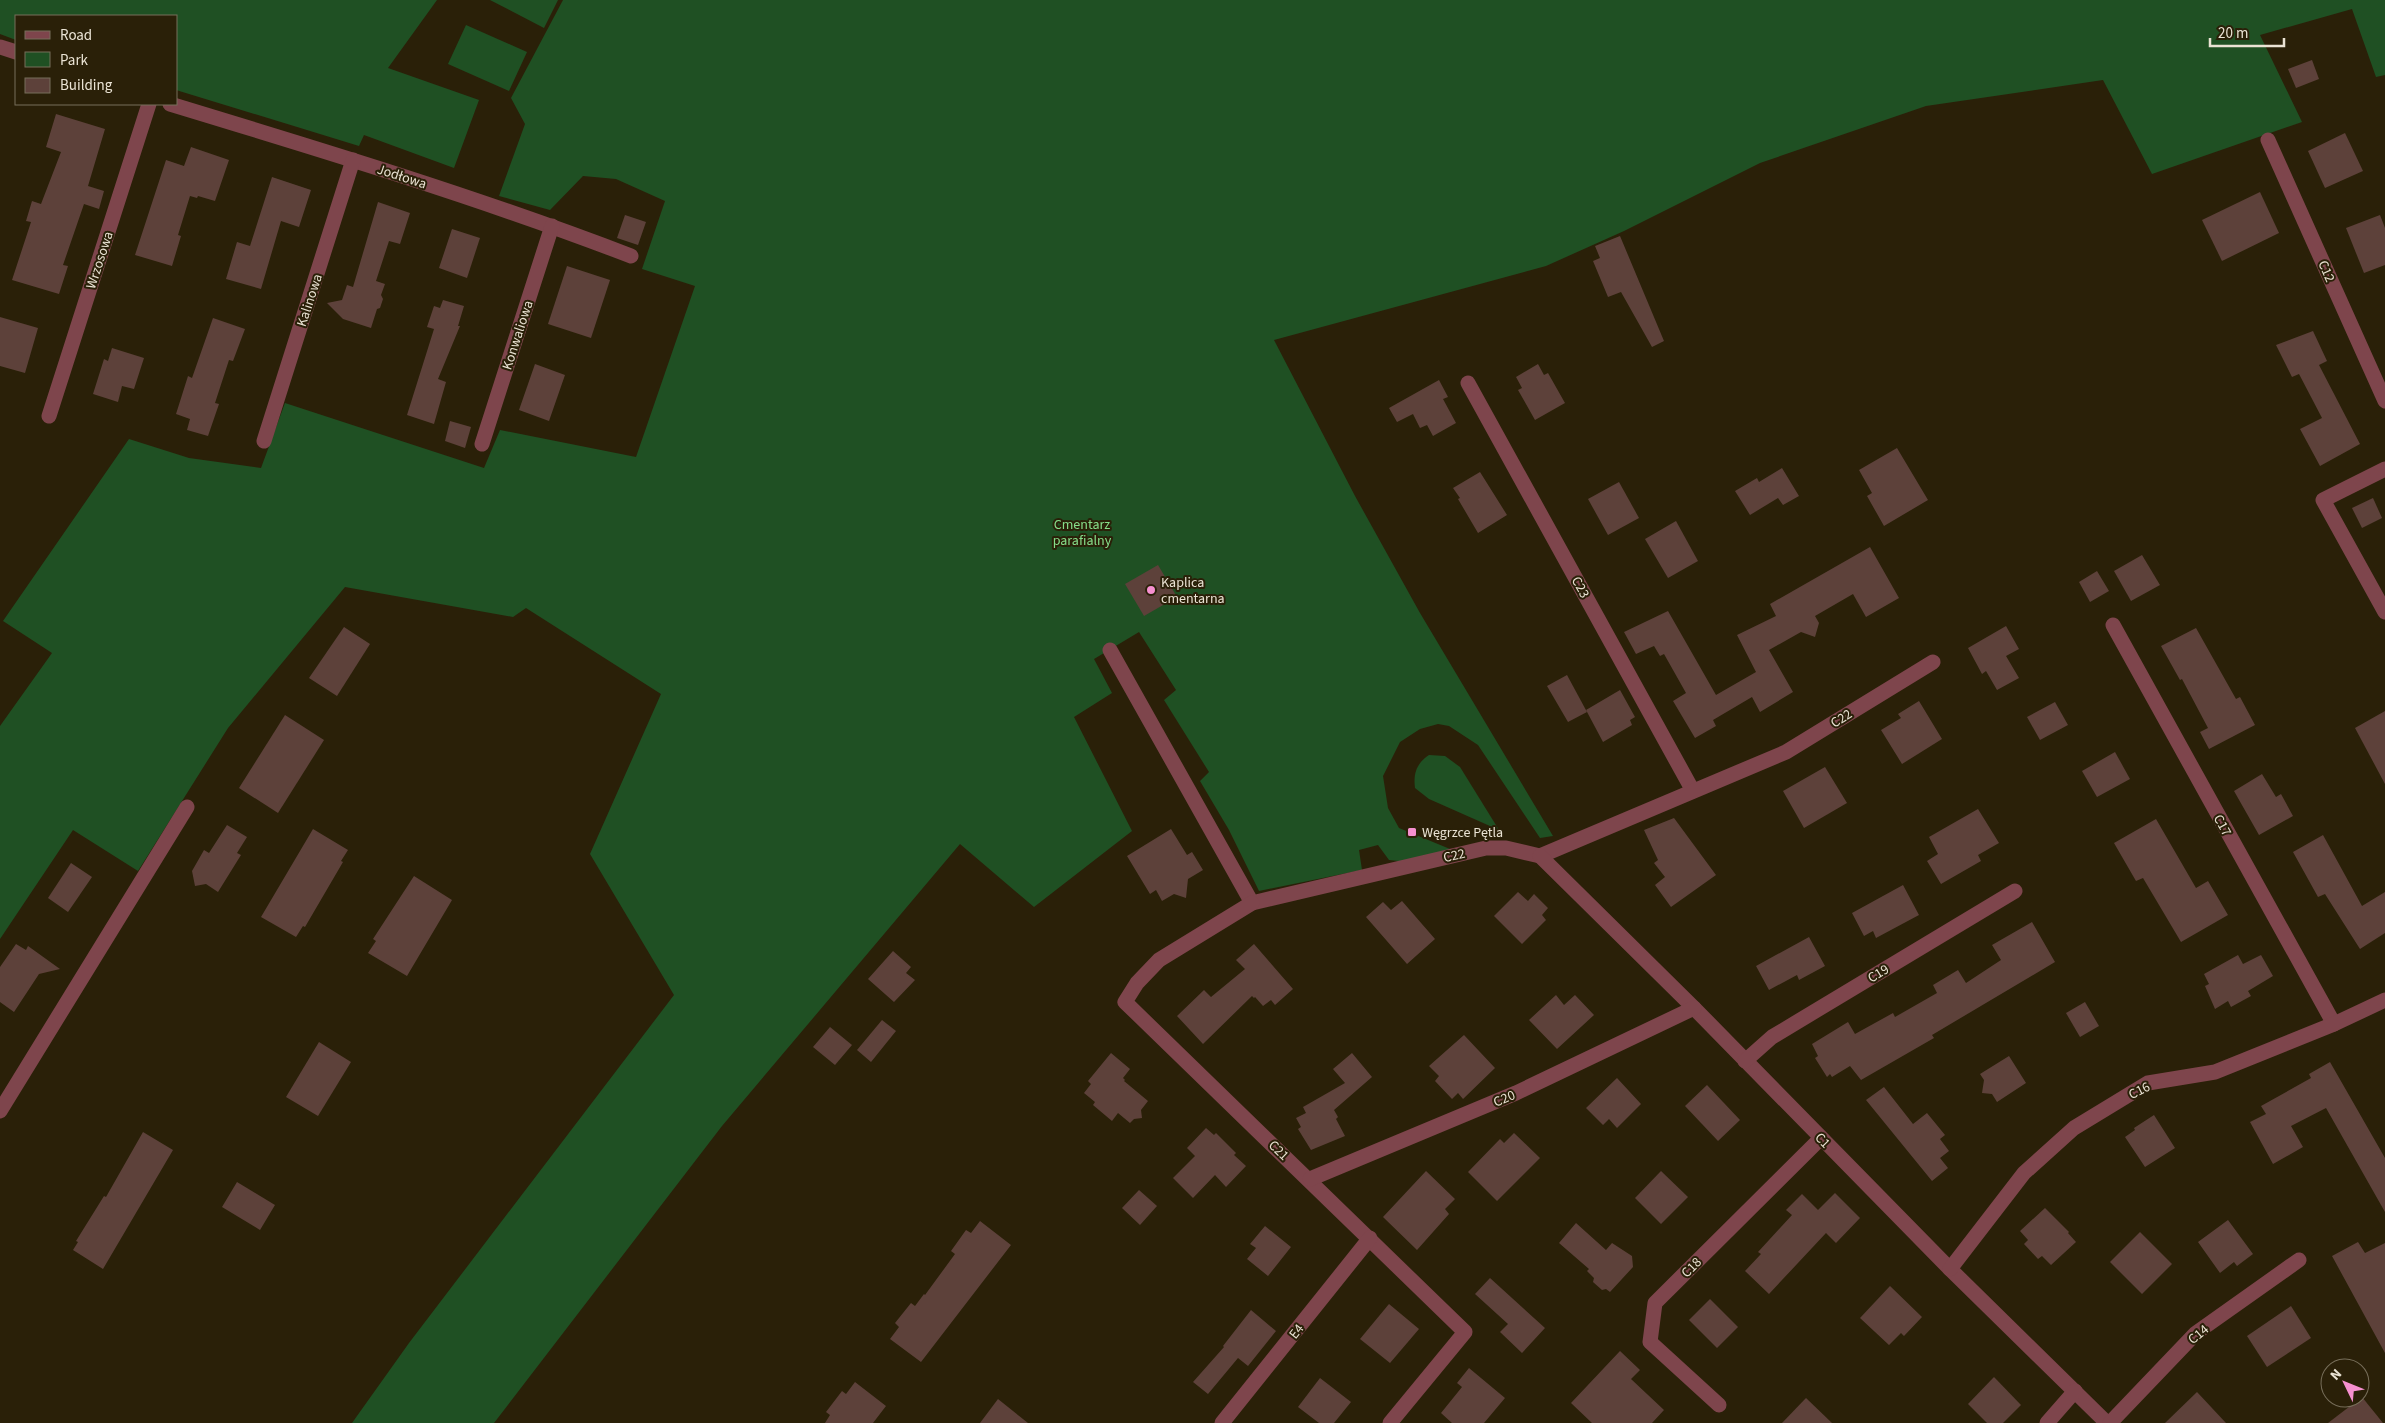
<svg xmlns="http://www.w3.org/2000/svg" width="2385" height="1423" font-family="'Source Sans 3',sans-serif">
  <style>
    .green { fill: #1f5023 }
    .building { fill: #5d413a }
    .lines { fill: none; stroke-linecap: round; stroke-linejoin: round }
    .street { stroke: #7e454c; stroke-width: 15 }
    .poi-dot { fill: #f690d0; stroke: #2a2008; stroke-width: 2 }
    .labels { text-anchor: middle; stroke-width: 4; stroke-linejoin: round; paint-order: stroke }
    .street-label { font-size: 14px; fill: #eae3d4; stroke: #2a2008 }
    .park-label { font-size: 14px; fill: #86de8a; stroke: #2a2008 }
    .poi-label { font-size: 14px; fill: #eae3d4; stroke: #2a2008; text-anchor: start }
  </style>
  <rect width="100%" height="100%" fill="#2a2008"/>
  <g class="green">
    <path d="M 0,0 L 437,0 L 388,68 L 479,100 L 454,168 L 364,135 L 359,146 L 176,90 L 176,16 L 16,16 L 16,40 L 0,34 Z"/>
    <path d="M 490,0 L 558,0 L 544,28 Z"/>
    <path d="M 563,0 L 2385,0 L 2385,75 L 2376,77 L 2352,9 L 2260,35 L 2302,122 L 2152,174 L 2103,80 L 1926,106 L 1760,163 L 1624,231 L 1546,266 L 1274,340 L 1355,496 L 1420,613 L 1553,836 L 1540,838 L 1478,745 L 1449,726 L 1438,724 L 1420,729 L 1400,742 L 1383,776 L 1388,808 L 1399,828 L 1450,849 L 1409,862 L 1389,860 L 1378,845 L 1359,850 L 1362,870 L 1259,891 L 1229,830 L 1200,781 L 1209,772 L 1164,700 L 1176,690 L 1139,632 L 1094,659 L 1112,693 L 1074,717 L 1132,831 L 1034,907 L 960,844 L 722,1126 L 494,1423 L 352,1423 L 409,1343 L 674,995 L 590,854 L 661,694 L 526,608 L 513,617 L 345,587 L 228,728 L 138,871 L 73,830 L 0,939 L 0,726 L 52,653 L 3,621 L 129,439 L 189,458 L 261,468 L 285,403 L 484,468 L 500,430 L 636,457 L 695,286 L 642,269 L 665,201 L 616,179 L 583,176 L 550,210 L 499,196 L 525,124 L 511,98 Z"/>
    <path d="M 466,25 L 527,52 L 509,91 L 448,64 Z"/>
    <path d="M 1429,755 L 1445,756 L 1460,767 L 1499,830 L 1429,799 L 1415,788 C 1413,773 1417,763 1429,755 Z"/>
  </g>
  <g class="building">
    <path d="M 2312,60 L 2319,79 L 2296,88 L 2288,69 Z"/>
    <path d="M 56,114 L 105,129 L 88,186 L 104,191 L 99,209 L 84,204 L 63,265 L 68,266 L 59,294 L 12,280 L 31,222 L 26,221 L 32,201 L 41,204 L 61,152 L 46,147 Z"/>
    <path d="M 2345,133 L 2363,171 L 2325,188 L 2308,151 Z"/>
    <path d="M 191,147 L 229,160 L 215,201 L 198,196 L 197,198 L 190,196 L 178,235 L 181,236 L 172,266 L 135,255 L 166,160 L 184,166 Z"/>
    <path d="M 272,177 L 311,190 L 299,227 L 281,221 L 261,289 L 226,279 L 237,242 L 250,246 Z"/>
    <path d="M 2260,192 L 2279,233 L 2222,261 L 2202,220 Z"/>
    <path d="M 378,202 L 410,213 L 400,244 L 389,241 L 376,281 L 385,284 L 381,295 L 383,299 L 380,308 L 377,309 L 371,328 L 343,319 L 327,303 L 342,300 L 347,285 L 353,287 Z"/>
    <path d="M 625,215 L 646,222 L 638,245 L 617,238 Z"/>
    <path d="M 2380,215 L 2385,228 L 2385,265 L 2364,273 L 2346,228 Z"/>
    <path d="M 452,229 L 480,238 L 467,278 L 439,268 Z"/>
    <path d="M 1620,236 L 1664,341 L 1652,347 L 1621,292 L 1608,297 L 1593,261 L 1600,258 L 1595,246 Z"/>
    <path d="M 567,266 L 610,280 L 591,338 L 548,324 Z"/>
    <path d="M 443,300 L 464,306 L 458,326 L 460,326 L 438,379 L 446,382 L 434,424 L 407,415 L 434,329 L 427,327 L 434,306 L 440,308 Z"/>
    <path d="M 0,317 L 38,328 L 25,373 L 0,366 Z"/>
    <path d="M 213,318 L 245,329 L 233,361 L 229,360 L 215,403 L 219,404 L 208,436 L 187,430 L 190,419 L 176,414 L 188,376 L 192,378 Z"/>
    <path d="M 2313,331 L 2327,361 L 2319,365 L 2360,444 L 2320,466 L 2300,429 L 2322,418 L 2299,374 L 2292,377 L 2276,345 Z"/>
    <path d="M 112,348 L 144,358 L 134,389 L 122,386 L 118,402 L 93,394 L 104,359 L 108,361 Z"/>
    <path d="M 535,364 L 565,375 L 549,421 L 519,410 Z"/>
    <path d="M 1538,364 L 1544,375 L 1548,373 L 1565,403 L 1535,420 L 1518,390 L 1522,388 L 1516,377 Z"/>
    <path d="M 1439,380 L 1448,397 L 1443,399 L 1456,423 L 1433,436 L 1427,425 L 1420,428 L 1413,414 L 1397,422 L 1389,408 Z"/>
    <path d="M 450,421 L 471,427 L 465,448 L 445,441 Z"/>
    <path d="M 1897,448 L 1928,500 L 1884,526 L 1867,496 L 1872,493 L 1859,470 Z"/>
    <path d="M 1782,468 L 1799,496 L 1783,505 L 1778,498 L 1750,515 L 1735,491 L 1757,478 L 1759,482 Z"/>
    <path d="M 1480,472 L 1507,515 L 1478,533 L 1458,499 L 1460,498 L 1453,488 Z"/>
    <path d="M 1619,482 L 1639,518 L 1608,535 L 1588,499 Z"/>
    <path d="M 2373,498 L 2382,518 L 2362,528 L 2352,508 Z"/>
    <path d="M 1676,521 L 1698,561 L 1668,578 L 1645,539 Z"/>
    <path d="M 1870,547 L 1899,598 L 1866,617 L 1853,594 L 1815,616 L 1819,623 L 1815,637 L 1801,632 L 1769,650 L 1793,692 L 1760,712 L 1752,697 L 1713,720 L 1716,726 L 1695,738 L 1673,701 L 1686,693 L 1664,654 L 1660,656 L 1654,646 L 1636,654 L 1624,632 L 1668,611 L 1716,695 L 1756,672 L 1737,635 L 1776,616 L 1770,604 Z"/>
    <path d="M 2142,555 L 2160,585 L 2131,601 L 2114,571 Z"/>
    <path d="M 1158,565 L 1177,597 L 1144,616 L 1125,584 Z"/>
    <path d="M 2097,571 L 2109,591 L 2090,602 L 2079,582 Z"/>
    <path d="M 2006,626 L 2019,649 L 2006,656 L 2019,678 L 1997,690 L 1986,671 L 1982,674 L 1968,648 Z"/>
    <path d="M 344,627 L 370,644 L 337,696 L 309,678 Z"/>
    <path d="M 2196,628 L 2236,699 L 2240,697 L 2255,725 L 2209,749 L 2200,732 L 2208,728 L 2182,679 L 2180,680 L 2161,646 Z"/>
    <path d="M 1567,675 L 1587,712 L 1568,722 L 1547,686 Z"/>
    <path d="M 1620,690 L 1635,717 L 1630,720 L 1632,725 L 1603,742 L 1586,710 Z"/>
    <path d="M 1919,701 L 1942,739 L 1902,764 L 1881,730 L 1901,718 L 1898,714 Z"/>
    <path d="M 2055,702 L 2068,725 L 2040,740 L 2027,717 Z"/>
    <path d="M 2385,711 L 2385,784 L 2355,728 Z"/>
    <path d="M 285,715 L 324,740 L 278,813 L 239,788 Z"/>
    <path d="M 2115,752 L 2130,779 L 2097,797 L 2082,771 Z"/>
    <path d="M 1825,767 L 1847,803 L 1804,828 L 1783,791 Z"/>
    <path d="M 2262,774 L 2276,797 L 2281,794 L 2293,816 L 2259,835 L 2234,791 Z"/>
    <path d="M 1978,809 L 1999,843 L 1978,855 L 1981,861 L 1941,884 L 1927,861 L 1938,854 L 1929,837 Z"/>
    <path d="M 1674,818 L 1716,875 L 1671,907 L 1655,885 L 1665,877 L 1654,863 L 1658,860 L 1644,830 Z"/>
    <path d="M 2156,819 L 2196,888 L 2208,881 L 2228,915 L 2181,942 L 2143,878 L 2136,881 L 2114,843 Z"/>
    <path d="M 227,825 L 247,837 L 237,853 L 241,855 L 218,892 L 206,884 L 195,886 L 192,871 L 204,850 L 209,853 Z"/>
    <path d="M 313,829 L 348,850 L 341,861 L 343,862 L 305,927 L 303,926 L 296,937 L 261,917 Z"/>
    <path d="M 1171,829 L 1187,855 L 1192,852 L 1203,870 L 1188,879 L 1186,898 L 1174,894 L 1162,901 L 1156,890 L 1150,894 L 1127,856 Z"/>
    <path d="M 2323,835 L 2362,906 L 2385,892 L 2385,933 L 2360,949 L 2325,894 L 2318,897 L 2293,852 Z"/>
    <path d="M 71,863 L 92,877 L 68,912 L 48,898 Z"/>
    <path d="M 414,876 L 452,900 L 407,976 L 368,953 L 376,941 L 373,939 Z"/>
    <path d="M 1903,885 L 1919,915 L 1876,938 L 1873,931 L 1864,936 L 1852,913 Z"/>
    <path d="M 1518,892 L 1528,901 L 1534,894 L 1548,908 L 1542,915 L 1546,920 L 1522,944 L 1494,916 Z"/>
    <path d="M 1402,901 L 1435,939 L 1407,964 L 1366,917 L 1383,902 L 1391,910 Z"/>
    <path d="M 2032,922 L 2055,962 L 1932,1035 L 1934,1038 L 1861,1080 L 1850,1066 L 1832,1077 L 1830,1074 L 1827,1077 L 1815,1058 L 1818,1056 L 1812,1044 L 1848,1022 L 1855,1034 L 1893,1013 L 1895,1017 L 1937,993 L 1933,985 L 1958,970 L 1966,983 L 2001,960 L 1992,945 Z"/>
    <path d="M 1809,937 L 1825,966 L 1799,980 L 1797,975 L 1769,990 L 1756,966 Z"/>
    <path d="M 16,944 L 26,950 L 28,946 L 60,969 L 39,974 L 14,1012 L 0,1002 L 0,967 Z"/>
    <path d="M 1254,944 L 1293,989 L 1275,1005 L 1271,1000 L 1263,1006 L 1255,997 L 1254,998 L 1252,996 L 1203,1044 L 1177,1016 L 1204,990 L 1211,997 L 1245,969 L 1236,960 Z"/>
    <path d="M 893,951 L 911,967 L 906,973 L 915,980 L 894,1002 L 868,979 Z"/>
    <path d="M 2238,955 L 2243,964 L 2261,955 L 2273,976 L 2248,991 L 2251,996 L 2231,1007 L 2228,1001 L 2215,1009 L 2205,986 L 2209,984 L 2204,974 Z"/>
    <path d="M 1556,995 L 1564,1005 L 1575,995 L 1594,1015 L 1557,1049 L 1529,1020 Z"/>
    <path d="M 2085,1002 L 2099,1026 L 2080,1037 L 2066,1013 Z"/>
    <path d="M 882,1020 L 896,1031 L 871,1062 L 857,1050 Z"/>
    <path d="M 830,1027 L 852,1045 L 835,1065 L 813,1047 Z"/>
    <path d="M 1464,1035 L 1495,1068 L 1463,1099 L 1458,1093 L 1452,1099 L 1435,1081 L 1439,1076 L 1429,1066 Z"/>
    <path d="M 319,1042 L 351,1062 L 318,1116 L 286,1097 Z"/>
    <path d="M 1111,1053 L 1130,1069 L 1123,1078 L 1125,1080 L 1124,1081 L 1148,1101 L 1141,1110 L 1142,1118 L 1134,1119 L 1130,1123 L 1118,1113 L 1112,1121 L 1093,1105 L 1095,1102 L 1084,1093 L 1091,1084 L 1088,1081 Z"/>
    <path d="M 1352,1053 L 1372,1077 L 1334,1110 L 1338,1117 L 1336,1119 L 1345,1136 L 1311,1150 L 1298,1129 L 1301,1127 L 1296,1118 L 1306,1113 L 1303,1107 L 1345,1083 L 1333,1069 Z"/>
    <path d="M 2009,1056 L 2026,1083 L 1997,1102 L 1992,1094 L 1982,1093 L 1984,1080 L 1980,1074 Z"/>
    <path d="M 2330,1062 L 2385,1158 L 2385,1212 L 2326,1108 L 2291,1126 L 2303,1147 L 2273,1164 L 2250,1122 L 2266,1114 L 2261,1106 L 2311,1078 L 2309,1074 Z"/>
    <path d="M 1617,1078 L 1641,1104 L 1617,1128 L 1609,1119 L 1603,1125 L 1586,1108 Z"/>
    <path d="M 1707,1085 L 1740,1120 L 1718,1141 L 1685,1106 Z"/>
    <path d="M 1884,1087 L 1913,1124 L 1927,1113 L 1945,1135 L 1940,1139 L 1949,1151 L 1940,1158 L 1948,1168 L 1932,1181 L 1866,1100 Z"/>
    <path d="M 2154,1115 L 2175,1148 L 2145,1167 L 2125,1137 L 2135,1130 L 2134,1128 Z"/>
    <path d="M 1206,1128 L 1214,1135 L 1216,1133 L 1236,1153 L 1234,1155 L 1246,1166 L 1226,1187 L 1215,1175 L 1193,1198 L 1173,1178 L 1195,1156 L 1187,1148 Z"/>
    <path d="M 143,1132 L 173,1150 L 103,1269 L 73,1250 L 78,1242 L 76,1241 L 104,1196 L 106,1197 Z"/>
    <path d="M 1514,1133 L 1540,1158 L 1497,1201 L 1468,1172 L 1500,1139 L 1504,1143 Z"/>
    <path d="M 1426,1171 L 1455,1199 L 1445,1209 L 1449,1214 L 1417,1250 L 1383,1217 Z"/>
    <path d="M 1661,1171 L 1688,1197 L 1661,1224 L 1635,1198 Z"/>
    <path d="M 237,1182 L 275,1205 L 260,1230 L 222,1207 Z"/>
    <path d="M 1139,1190 L 1157,1206 L 1140,1225 L 1122,1208 Z"/>
    <path d="M 1835,1193 L 1860,1218 L 1836,1243 L 1826,1233 L 1769,1294 L 1745,1271 L 1761,1254 L 1758,1252 L 1792,1215 L 1786,1210 L 1802,1194 L 1818,1210 Z"/>
    <path d="M 2045,1208 L 2069,1232 L 2068,1233 L 2076,1242 L 2051,1265 L 2042,1256 L 2038,1259 L 2024,1244 L 2028,1240 L 2020,1231 Z"/>
    <path d="M 2228,1220 L 2253,1254 L 2237,1266 L 2234,1262 L 2220,1273 L 2198,1242 Z"/>
    <path d="M 980,1221 L 1011,1245 L 921,1362 L 890,1339 L 899,1327 L 895,1323 L 911,1303 L 915,1306 L 924,1294 L 925,1295 L 955,1254 L 951,1251 L 966,1230 L 971,1233 Z"/>
    <path d="M 1576,1223 L 1606,1250 L 1612,1243 L 1632,1256 L 1633,1267 L 1610,1292 L 1606,1289 L 1602,1290 L 1593,1282 L 1594,1278 L 1587,1271 L 1589,1269 L 1559,1243 Z"/>
    <path d="M 1265,1226 L 1291,1247 L 1268,1276 L 1247,1259 L 1256,1248 L 1250,1244 Z"/>
    <path d="M 2140,1232 L 2172,1264 L 2142,1294 L 2110,1262 Z"/>
    <path d="M 2358,1242 L 2365,1253 L 2385,1243 L 2385,1353 L 2332,1256 Z"/>
    <path d="M 1490,1278 L 1545,1328 L 1522,1353 L 1500,1332 L 1508,1324 L 1475,1294 Z"/>
    <path d="M 1890,1286 L 1922,1317 L 1904,1336 L 1901,1333 L 1889,1345 L 1860,1318 Z"/>
    <path d="M 1710,1299 L 1738,1327 L 1717,1348 L 1689,1320 Z"/>
    <path d="M 1389,1304 L 1419,1329 L 1390,1363 L 1360,1339 Z"/>
    <path d="M 2291,1306 L 2311,1338 L 2267,1367 L 2247,1336 Z"/>
    <path d="M 1251,1310 L 1276,1331 L 1248,1366 L 1238,1358 L 1208,1394 L 1193,1382 L 1224,1347 L 1223,1346 Z"/>
    <path d="M 1620,1351 L 1640,1370 L 1631,1379 L 1664,1410 L 1652,1423 L 1592,1423 L 1571,1403 Z"/>
    <path d="M 1469,1368 L 1505,1398 L 1484,1423 L 1452,1423 L 1441,1413 L 1462,1387 L 1457,1383 Z"/>
    <path d="M 1994,1377 L 2021,1405 L 2003,1423 L 1987,1423 L 1968,1404 Z"/>
    <path d="M 1320,1378 L 1351,1402 L 1334,1423 L 1319,1423 L 1298,1407 Z"/>
    <path d="M 855,1382 L 886,1406 L 873,1423 L 825,1423 L 830,1415 L 826,1412 L 842,1391 L 846,1394 Z"/>
    <path d="M 2197,1392 L 2226,1423 L 2165,1423 Z"/>
    <path d="M 2362,1397 L 2383,1423 L 2328,1423 Z"/>
    <path d="M 1806,1398 L 1832,1423 L 1782,1423 Z"/>
    <path d="M 998,1399 L 1028,1423 L 980,1423 Z"/>
  </g>
  <g class="lines">
    <g class="street">
      <path d="M 0,47 L 16,52"/>
      <path d="M 170,104 C 325,151 480,198 631,256"/>
      <path d="M 2268,140 L 2385,401"/>
      <path d="M 1468,383 L 1693,791"/>
      <path d="M 49,416 L 149,104"/>
      <path d="M 264,441 L 353,160"/>
      <path d="M 482,444 L 552,226"/>
      <path d="M 2385,469 L 2323,500 L 2385,612"/>
      <path d="M 2113,625 L 2334,1024"/>
      <path d="M 1110,650 L 1252,903 L 1486,848 L 1506,848 L 1540,856 L 1786,752 L 1933,662"/>
      <path d="M 1540,856 L 1694,1008 L 1950,1269 L 2107,1423"/>
      <path d="M 1252,903 L 1159,960 L 1137,983 L 1125,1002 L 1465,1332 L 1390,1423"/>
      <path d="M 1745,1061 L 1772,1037 L 2015,891"/>
      <path d="M 0,1111 L 187,807"/>
      <path d="M 1310,1179 L 1516,1093 L 1694,1008"/>
      <path d="M 1950,1269 L 2024,1173 L 2074,1128 L 2148,1083 L 2215,1072 L 2334,1024 L 2385,1000"/>
      <path d="M 1719,1405 L 1650,1342 L 1655,1303 L 1821,1138"/>
      <path d="M 1222,1423 L 1370,1238"/>
      <path d="M 2047,1423 L 2075,1391"/>
      <path d="M 2110,1423 L 2196,1333 L 2299,1260"/>
    </g>
  </g>
  <g class="poi-dot">
    <circle cx="1151" cy="590" r="5"/>
    <rect x="1407" y="827" width="10" height="10" rx="2.5"/>
  </g>
  <g class="labels">
    <g class="street-label">
      <text transform="translate(402 176) rotate(18)" y="5">Jodłowa</text>
      <text transform="translate(99 260) rotate(-72)" y="5">Wrzosowa</text>
      <text transform="translate(2327 271) rotate(66)" y="5">C12</text>
      <text transform="translate(309 300) rotate(-72)" y="5">Kalinowa</text>
      <text transform="translate(517 335) rotate(-72)" y="5">Konwaliowa</text>
      <text transform="translate(1581 587) rotate(61)" y="5">C23</text>
      <text transform="translate(1841 718) rotate(-32)" y="5">C22</text>
      <text transform="translate(2223 825) rotate(61)" y="5">C17</text>
      <text transform="translate(1454 855) rotate(-13)" y="5">C22</text>
      <text transform="translate(1878 973) rotate(-31)" y="5">C19</text>
      <text transform="translate(2139 1090) rotate(-27)" y="5">C16</text>
      <text transform="translate(1504 1098) rotate(-23)" y="5">C20</text>
      <text transform="translate(1823 1140) rotate(45)" y="5">C1</text>
      <text transform="translate(1279 1150) rotate(44)" y="5">C21</text>
      <text transform="translate(1691 1267) rotate(-45)" y="5">C18</text>
      <text transform="translate(1296 1331) rotate(-52)" y="5">E4</text>
      <text transform="translate(2198 1334) rotate(-40)" y="5">C14</text>
    </g>
    <g class="park-label">
      <text x="1082" y="529">Cmentarz<tspan x="1082" dy="16">parafialny</tspan></text>
    </g>
    <g class="poi-label">
      <text x="1161" y="587">Kaplica<tspan x="1161" dy="16">cmentarna</tspan></text>
      <text x="1422" y="837">Węgrzce Pętla</text>
    </g>
  </g>
  <rect x="15" y="15" width="162" height="90" fill="#2a2008" stroke="#776e5a"/>
  <rect x="25" y="31" width="25" height="8" fill="#7e454c" stroke="#776e5a"/>
  <text x="60" y="40" font-size="15" fill="#eae3d4">Road</text>
  <rect x="25" y="52" width="25" height="15" fill="#1f5023" stroke="#776e5a"/>
  <text x="60" y="65" font-size="15" fill="#eae3d4">Park</text>
  <rect x="25" y="78" width="25" height="15" fill="#5d413a" stroke="#776e5a"/>
  <text x="60" y="90" font-size="15" fill="#eae3d4">Building</text>
  <g transform="translate(2345 1383) rotate(313)"><circle r="24" fill="#2a2008" stroke="#776e5a"/>
  <path d="M0-4L9 19L0 12L-9 19Z" fill="#f690d0"/>
  <text y="-8" font-size="14" font-weight="bold" text-anchor="middle" fill="#eae3d4">N</text>
  </g>
  <path d="M2210 38v8h74v-8" fill="none" stroke="#eae3d4" stroke-width="2.5"/>
  <text x="2218" y="38" font-size="15" fill="#eae3d4" stroke="#2a2008" stroke-width="4" paint-order="stroke">20 m</text>
</svg>
